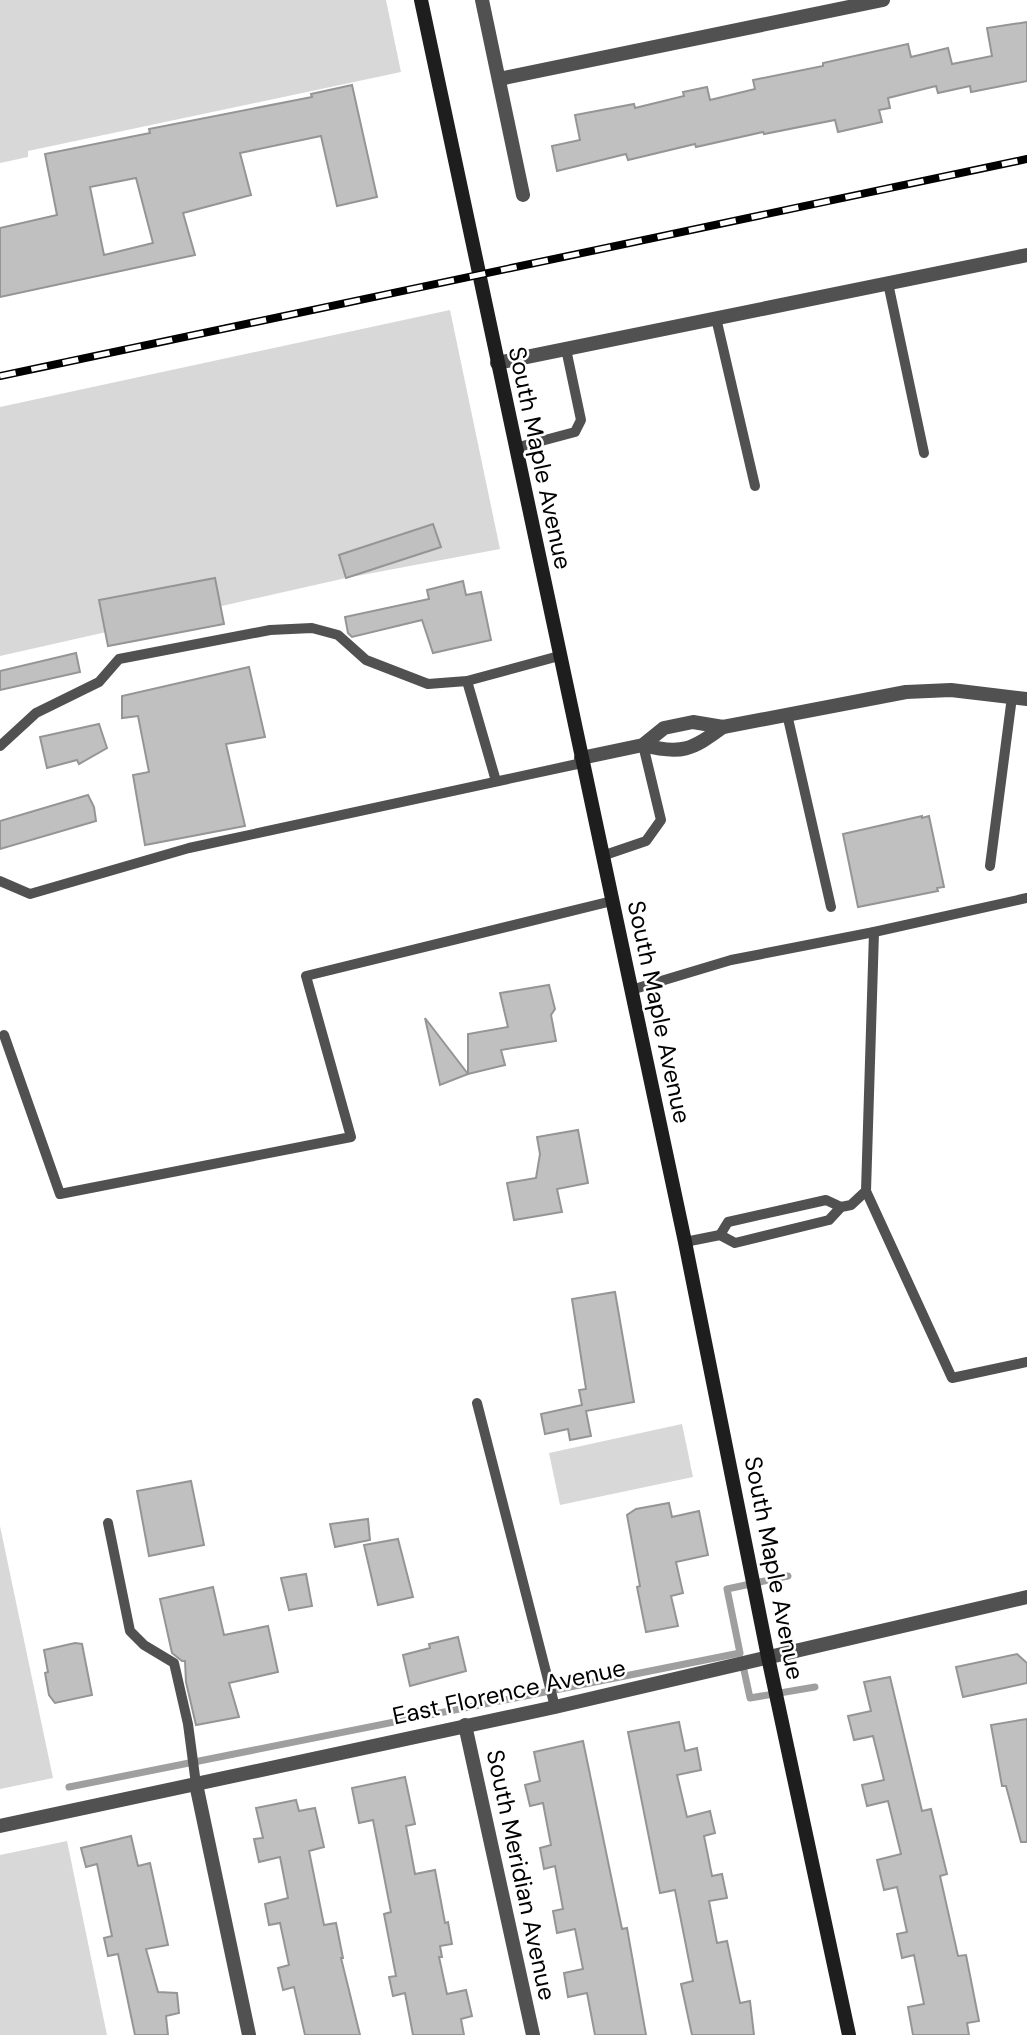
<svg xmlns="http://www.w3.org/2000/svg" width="1027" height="2035" font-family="'DM Sans',sans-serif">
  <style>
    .green { fill: #d8d8d8 }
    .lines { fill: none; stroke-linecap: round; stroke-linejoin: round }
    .stream { stroke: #9f9f9f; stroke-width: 7 }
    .building { fill: #c0c0c0; stroke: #959595; stroke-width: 2; fill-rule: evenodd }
    .lane { stroke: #515151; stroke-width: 10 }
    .street { stroke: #515151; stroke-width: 14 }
    .secondary { stroke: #1e1e1e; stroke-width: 14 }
    .rail-casing { stroke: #000; stroke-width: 8 }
    .rail { stroke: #fff; stroke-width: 5; stroke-dasharray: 16; stroke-linecap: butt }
    .labels { text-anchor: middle; stroke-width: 5; stroke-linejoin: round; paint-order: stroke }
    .street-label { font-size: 24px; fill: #000; stroke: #fff }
  </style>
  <rect width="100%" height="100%" fill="#fff"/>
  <g class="green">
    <path d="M 0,0 L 386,0 L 401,72 L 28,151 L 28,157 L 0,163 Z"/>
    <path d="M 450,310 L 500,549 L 346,578 L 0,656 L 0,407 Z"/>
    <path d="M 682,1424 L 693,1477 L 560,1505 L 549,1453 Z"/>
    <path d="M 0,1526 L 53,1778 L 0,1789 Z"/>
    <path d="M 67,1841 L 107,2035 L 0,2035 L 0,1855 Z"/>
  </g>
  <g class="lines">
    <g class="stream">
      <path d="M 742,1661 L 750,1698 L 815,1687"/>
      <path d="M 69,1787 L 740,1653 L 727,1589 L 788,1576"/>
    </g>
  </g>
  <g class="building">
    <path d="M 1027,22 L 1027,81 L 971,92 L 970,86 L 938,93 L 936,86 L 888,98 L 890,108 L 879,110 L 882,122 L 838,132 L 835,120 L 764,134 L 763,132 L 696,147 L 695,144 L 628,160 L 626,154 L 557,171 L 552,146 L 580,140 L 575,115 L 634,104 L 635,108 L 684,96 L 683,92 L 707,87 L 710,100 L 755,89 L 753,80 L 823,66 L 823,63 L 908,44 L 911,57 L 948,48 L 952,64 L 992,56 L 987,28 Z"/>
    <path d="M 352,85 L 377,197 L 337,206 L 321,136 L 240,153 L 251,195 L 183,213 L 195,255 L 0,297 L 0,228 L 57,215 L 45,154 L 150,133 L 149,129 L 312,97 L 311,94 ZM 136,178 L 153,243 L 104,255 L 90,187 Z"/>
    <path d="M 433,524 L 441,547 L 346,578 L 339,555 Z"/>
    <path d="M 215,578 L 224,624 L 108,646 L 99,600 Z"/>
    <path d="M 463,581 L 466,595 L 481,592 L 491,640 L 433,653 L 422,620 L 352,637 L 348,633 L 345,617 L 429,599 L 427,590 Z"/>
    <path d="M 76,653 L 80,672 L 0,690 L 0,671 Z"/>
    <path d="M 249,667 L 265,737 L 226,744 L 245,826 L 145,845 L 133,775 L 149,772 L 138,716 L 122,718 L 122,696 Z"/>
    <path d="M 99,724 L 107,748 L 79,764 L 77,760 L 47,768 L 40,737 Z"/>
    <path d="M 88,795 L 94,807 L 96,821 L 0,849 L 0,821 Z"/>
    <path d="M 922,816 L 922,818 L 929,816 L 944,887 L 937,888 L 938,891 L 858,907 L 843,834 Z"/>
    <path d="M 549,985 L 555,1009 L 551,1015 L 556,1041 L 501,1050 L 505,1065 L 468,1074 L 468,1034 L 508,1027 L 500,993 Z"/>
    <path d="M 425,1018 L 468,1074 L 440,1085 Z"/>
    <path d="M 578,1130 L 588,1183 L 557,1189 L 562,1212 L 514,1220 L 507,1183 L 536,1178 L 540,1154 L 537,1137 Z"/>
    <path d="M 615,1292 L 634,1402 L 586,1411 L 591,1436 L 570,1440 L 568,1429 L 545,1434 L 541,1414 L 582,1405 L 579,1390 L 586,1389 L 572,1299 Z"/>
    <path d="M 191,1481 L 204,1545 L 149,1556 L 137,1491 Z"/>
    <path d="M 669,1503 L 672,1517 L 699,1511 L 708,1555 L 676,1562 L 683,1593 L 671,1596 L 678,1626 L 646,1632 L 637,1587 L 640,1586 L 627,1515 L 636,1509 Z"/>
    <path d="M 368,1519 L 370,1540 L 335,1547 L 330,1524 Z"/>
    <path d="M 398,1539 L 413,1597 L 378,1605 L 364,1545 Z"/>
    <path d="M 306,1574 L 312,1606 L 289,1610 L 281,1578 Z"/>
    <path d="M 213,1587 L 224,1635 L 268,1626 L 278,1672 L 229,1683 L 239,1717 L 196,1725 L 186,1682 L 185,1661 L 182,1661 L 172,1653 L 160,1599 Z"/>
    <path d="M 458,1637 L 466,1671 L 410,1686 L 403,1655 L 430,1648 L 429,1644 Z"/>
    <path d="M 75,1643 L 82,1644 L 92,1695 L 55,1703 L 49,1695 L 45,1673 L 48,1672 L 44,1650 Z"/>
    <path d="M 1017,1654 L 1027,1663 L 1027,1683 L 963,1697 L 956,1667 Z"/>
    <path d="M 890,1677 L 922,1811 L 931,1809 L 947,1874 L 940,1876 L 958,1956 L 966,1955 L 979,2021 L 967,2023 L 969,2035 L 913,2035 L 908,2007 L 924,2004 L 914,1955 L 902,1958 L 897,1934 L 907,1932 L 897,1887 L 884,1890 L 877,1860 L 901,1854 L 888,1801 L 867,1806 L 862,1785 L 884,1780 L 873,1736 L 854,1740 L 848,1716 L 871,1711 L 864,1682 Z"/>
    <path d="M 1027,1719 L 1027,1842 L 1021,1842 L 1006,1786 L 1002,1786 L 991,1725 Z"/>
    <path d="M 679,1722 L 685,1751 L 697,1748 L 701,1770 L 677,1775 L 687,1817 L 710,1811 L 715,1833 L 704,1836 L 712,1876 L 722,1874 L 727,1898 L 709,1901 L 717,1943 L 727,1941 L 740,2003 L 750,2001 L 754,2035 L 692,2035 L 681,1984 L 693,1981 L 675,1890 L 660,1893 L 628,1732 Z"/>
    <path d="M 583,1741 L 622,1929 L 627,1928 L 646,2035 L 595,2035 L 587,1993 L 568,1997 L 564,1973 L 583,1969 L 575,1929 L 557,1933 L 553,1911 L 563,1909 L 555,1866 L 544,1869 L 540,1848 L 551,1845 L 543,1803 L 530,1806 L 525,1785 L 540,1781 L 534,1752 Z"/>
    <path d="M 405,1777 L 415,1824 L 406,1826 L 415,1874 L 435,1870 L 445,1923 L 448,1922 L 452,1944 L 440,1946 L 442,1957 L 439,1957 L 447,1994 L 466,1990 L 472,2016 L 461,2019 L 464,2035 L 413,2035 L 405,1993 L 393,1996 L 389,1977 L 396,1976 L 384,1914 L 391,1912 L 373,1820 L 359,1823 L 352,1788 Z"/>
    <path d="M 296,1800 L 299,1811 L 315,1808 L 324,1847 L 309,1851 L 324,1925 L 336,1923 L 343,1958 L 341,1958 L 360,2035 L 305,2035 L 294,1987 L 283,1990 L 278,1968 L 289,1965 L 280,1923 L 269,1925 L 265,1904 L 288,1898 L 280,1857 L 259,1862 L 254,1839 L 263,1838 L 256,1808 Z"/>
    <path d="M 131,1836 L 138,1866 L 150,1863 L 168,1945 L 146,1949 L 158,1992 L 177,1993 L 179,2013 L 166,2016 L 168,2035 L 135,2035 L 118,1954 L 108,1956 L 104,1938 L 112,1936 L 97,1864 L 86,1867 L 81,1848 Z"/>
  </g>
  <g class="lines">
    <g class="lane">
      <path d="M 888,283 L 924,453"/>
      <path d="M 716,318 L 755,486"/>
      <path d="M 515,448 L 575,432 L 581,420 L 566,349"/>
      <path d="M 467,681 L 496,781"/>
      <path d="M 787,714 L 831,907"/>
      <path d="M 0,746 L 36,713 L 99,682 L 119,659 L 270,630 L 312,628 L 338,635 L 366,660 L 428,684 L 467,681 L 559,656"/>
      <path d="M 602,856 L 646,841 L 661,820 L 643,745"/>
      <path d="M 990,866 L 1012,697"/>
      <path d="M 0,881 L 30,894 L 189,848 L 582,763"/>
      <path d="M 631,990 L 731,960 L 874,932 L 1027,898"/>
      <path d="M 4,1035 L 60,1194 L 351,1137 L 306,976 L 612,901"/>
      <path d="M 866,1191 L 952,1378 L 1027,1362"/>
      <path d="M 720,1235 L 728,1222 L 826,1200 L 841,1207"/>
      <path d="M 685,1242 L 720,1235 L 735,1243 L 829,1220 L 841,1207 L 851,1205 L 866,1191 L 874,932"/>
      <path d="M 477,1403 L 555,1707"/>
      <path d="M 108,1523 L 130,1631 L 144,1645 L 174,1663 L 188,1724 L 196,1784"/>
    </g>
    <g class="street">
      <path d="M 482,0 L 523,195"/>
      <path d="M 499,79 L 883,0"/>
      <path d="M 497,363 L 1027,255"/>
      <path d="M 643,745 C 681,755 692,750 723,727"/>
      <path d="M 581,758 L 643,745 L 664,728 L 693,722 L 723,727 L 906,692 L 951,690 L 1027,699"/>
      <path d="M 465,1725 L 533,2035"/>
      <path d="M 196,1784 L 249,2035"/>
      <path d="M 0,1826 L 555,1707 L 1027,1597"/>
    </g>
    <path class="secondary" d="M 421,0 L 685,1242 L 768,1657 L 849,2035"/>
    <defs>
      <path id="rail" d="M 0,376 L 1027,159"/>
    </defs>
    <use href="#rail" class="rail-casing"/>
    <use href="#rail" class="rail"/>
  </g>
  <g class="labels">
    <g class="street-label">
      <text transform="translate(540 458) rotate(78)" y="8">South Maple Avenue</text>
      <text transform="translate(659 1012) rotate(78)" y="8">South Maple Avenue</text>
      <text transform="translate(774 1568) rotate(79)" y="8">South Maple Avenue</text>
      <text transform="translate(509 1692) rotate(-12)" y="8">East Florence Avenue</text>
      <text transform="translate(521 1875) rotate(78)" y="8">South Meridian Avenue</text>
    </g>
  </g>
</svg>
